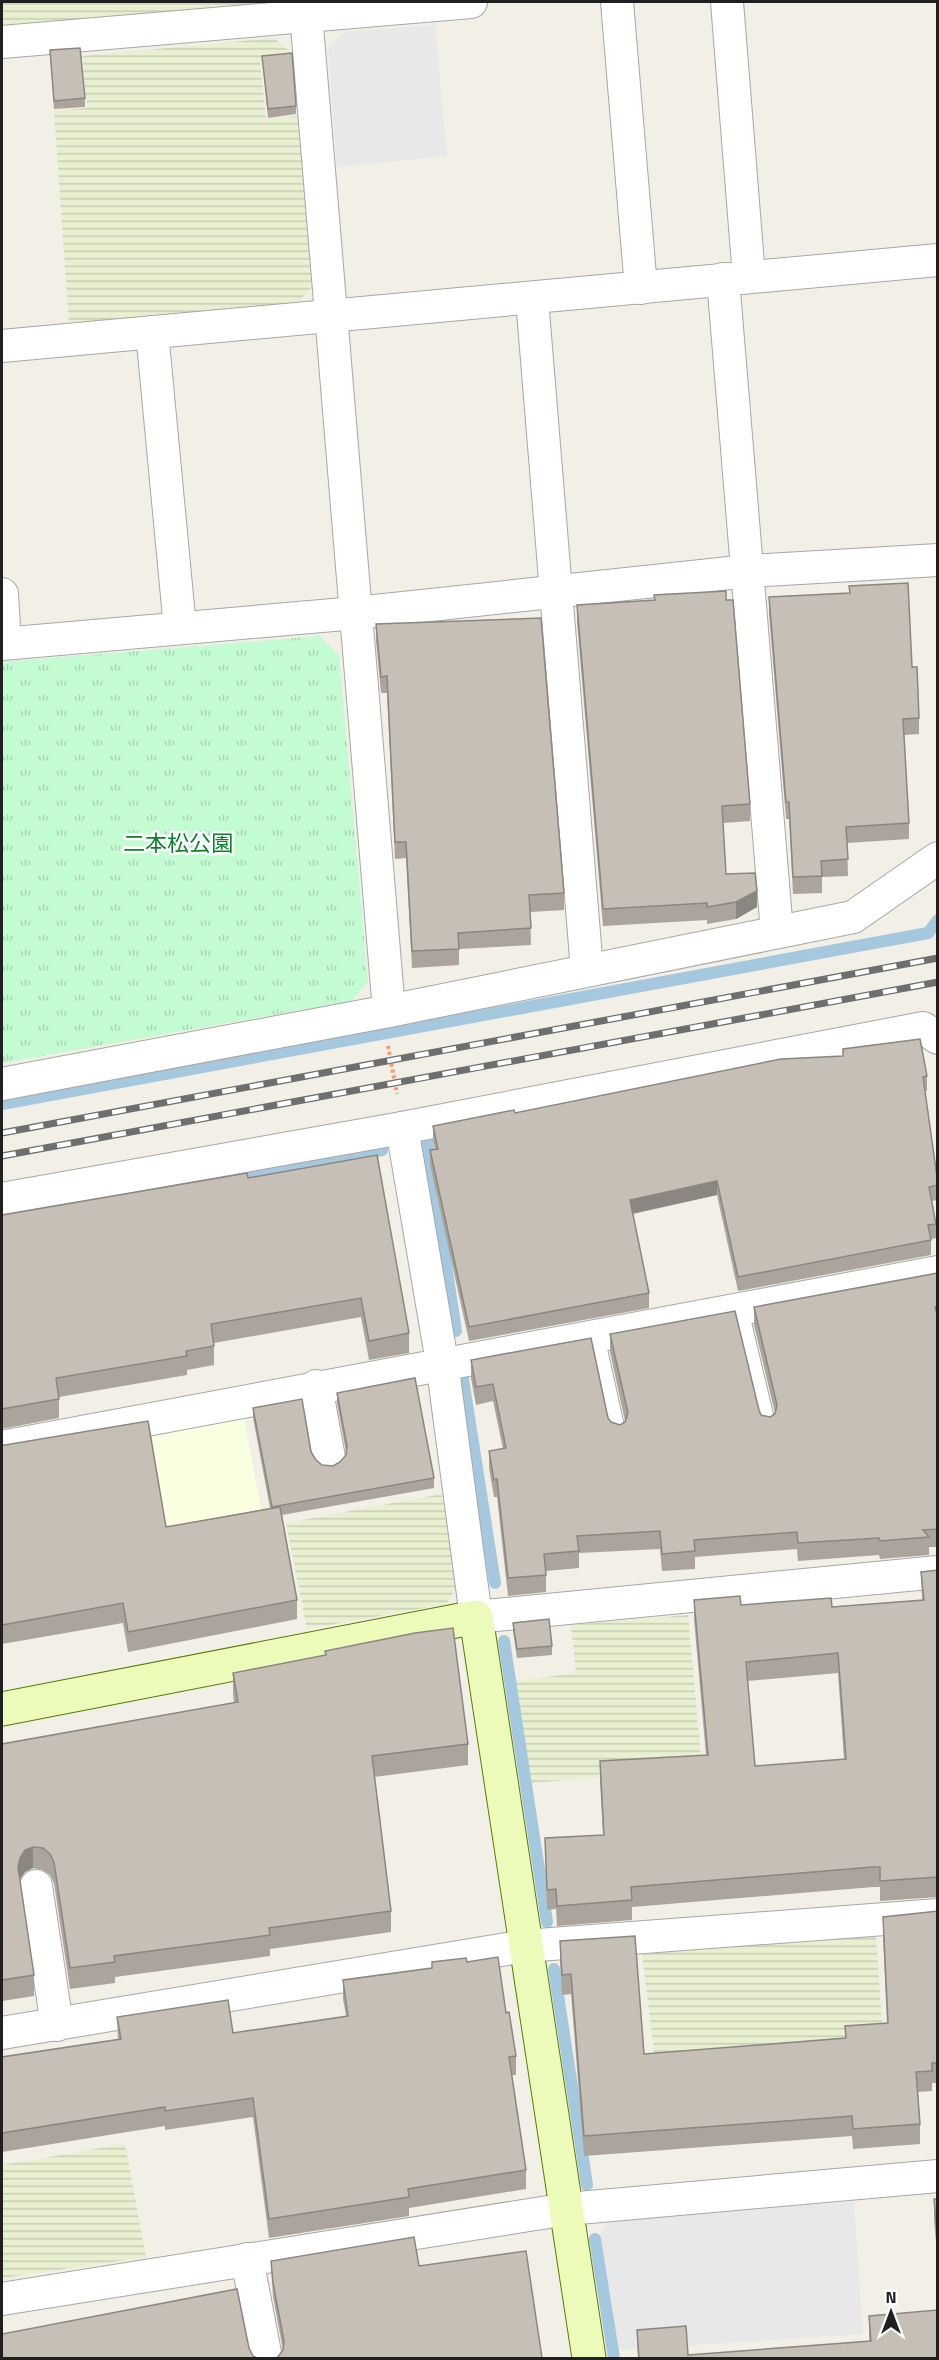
<svg xmlns="http://www.w3.org/2000/svg" width="939" height="2360" font-family="'Titillium Web','Noto Sans JP',sans-serif">
  <style>
    .education { fill: #faffe1 }
    .farmland { fill: url(#farmland-rules) }
    .park { fill: url(#park-tufts) }
    .parking { fill: #e8e8e8 }
    .lines { fill: none; stroke-linecap: round; stroke-linejoin: round }
    .stream { stroke: #a6c8df; stroke-width: 12 }
    .lane-casing { stroke: #a7a7a7; stroke-width: 17 }
    .street-casing { stroke: #a7a7a7; stroke-width: 34 }
    .secondary-casing { stroke: #597c02; stroke-width: 35 }
    .path { stroke: #fe956b; stroke-width: 4; stroke-dasharray: 3 3; stroke-linecap: butt }
    .lane { stroke: #fff; stroke-width: 15 }
    .street { stroke: #fff; stroke-width: 32 }
    .secondary { stroke: #ecfbba; stroke-width: 33 }
    .rail-casing { stroke: #6e6e6e; stroke-width: 7 }
    .rail { stroke: #fff; stroke-width: 4.5; stroke-dasharray: 14; stroke-linecap: butt }
    .wall { fill: #aaa49c; fill-rule: evenodd }
    .shaded-wall { fill: #8b867f }
    .building { fill: #c6bfb5; stroke: #8b867f; stroke-width: 1.5; fill-rule: evenodd }
    .labels { text-anchor: middle; stroke-width: 5; stroke-linejoin: round; paint-order: stroke }
    .park-label { font-size: 22px; fill: #098429; stroke: #fff }
  </style>
  <defs>
    <pattern id="farmland-rules" width="6" height="5" patternUnits="userSpaceOnUse" patternTransform="scale(1.5)"><rect width="6" height="5" fill="#e8f0d1"/><path d="M0 2.5h6" fill="none" stroke="#c7ceb3"/></pattern>
    <pattern id="park-tufts" width="24" height="20" patternUnits="userSpaceOnUse" patternTransform="scale(1.5)"><rect width="24" height="20" fill="#c3fbd2"/><path d="M3 7l-1-3M5 7V3M7 7l1-3M15 17l-1-3M17 17v-4M19 17l1-3" fill="none" stroke="#a7d7b4"/></pattern>
  </defs>
  <rect width="100%" height="100%" fill="#f1efe6"/>
  <path class="education" d="M 244,1417 L 263,1520 L 2,1567 L 2,1460 Z"/>
  <g class="farmland">
    <path d="M 2,2 L 276,2 L 271,8 L 2,30 Z"/>
    <path d="M 274,38 L 292,53 L 293,59 L 260,63 L 266,119 L 298,116 L 314,285 L 297,303 L 69,323 L 54,111 L 87,108 L 82,56 Z"/>
    <path d="M 442,1494 L 458,1585 L 446,1604 L 307,1629 L 286,1523 Z"/>
    <path d="M 688,1615 L 702,1768 L 531,1783 L 516,1681 L 576,1673 L 571,1625 Z"/>
    <path d="M 876,1934 L 883,2040 L 655,2059 L 642,1954 Z"/>
    <path d="M 125,2144 L 146,2257 L 2,2278 L 2,2165 Z"/>
  </g>
  <path class="park" d="M 320,636 L 339,655 L 368,982 L 351,1001 L 2,1063 L 2,662 Z"/>
  <g class="parking">
    <path d="M 435,25 L 447,156 L 337,167 L 328,47 L 344,32 Z"/>
    <path d="M 854,2202 L 863,2334 L 618,2350 L 600,2234 L 609,2218 Z"/>
  </g>
  <g class="lines">
    <g class="stream">
      <path d="M 2,1104 L 928,933 L 938,920"/>
      <path d="M 427,1140 L 456,1331"/>
      <path d="M 233,1177 L 382,1150"/>
      <path d="M 463,1379 L 495,1583"/>
      <path d="M 504,1641 L 547,1922"/>
      <path d="M 554,1969 L 587,2185"/>
      <path d="M 595,2239 L 614,2358"/>
    </g>
    <defs>
      <g id="lane">
        <path d="M 740,1308 L 768,1425"/>
        <path d="M 596,1334 L 618,1433"/>
      </g>
      <g id="street">
        <path d="M 305,2 L 389,1011"/>
        <path d="M 617,2 L 641,288"/>
        <path d="M 727,2 L 749,277"/>
        <path d="M 2,42 L 471,2"/>
        <path d="M 723,279 L 777,932"/>
        <path d="M 532,299 L 587,970"/>
        <path d="M 152,332 L 180,628"/>
        <path d="M 2,346 L 938,260"/>
        <path d="M 2,594 L 5,643"/>
        <path d="M 2,644 L 356,613 L 748,571 L 938,560"/>
        <path d="M 2,1084 L 389,1011 L 853,917 L 938,858"/>
        <path d="M 402,1128 L 442,1362 L 476,1617 L 938,1572"/>
        <path d="M 2,1199 L 402,1128 L 923,1028 L 938,1038"/>
        <path d="M 316,1386 L 329,1458"/>
        <path d="M 2,1447 L 938,1272"/>
        <path d="M 36,1886 L 57,2025"/>
        <path d="M 2,2033 L 525,1946 L 938,1915"/>
        <path d="M 247,2259 L 266,2358"/>
        <path d="M 2,2299 L 567,2209 L 938,2176"/>
      </g>
      <path id="secondary" d="M 2,1709 L 476,1617 L 589,2358"/>
    </defs>
    <use href="#lane" class="lane-casing"/>
    <use href="#street" class="street-casing"/>
    <use href="#secondary" class="secondary-casing"/>
    <path class="path" d="M 388,1046 L 397,1094"/>
    <use href="#lane" class="lane"/>
    <use href="#street" class="street"/>
    <use href="#secondary" class="secondary"/>
    <defs>
      <g id="rail">
        <path d="M 2,1133 L 938,958"/>
        <path d="M 2,1156 L 938,982"/>
      </g>
    </defs>
    <use href="#rail" class="rail-casing"/>
    <use href="#rail" class="rail"/>
  </g>
  <g class="wall">
    <path d="M 50,50 L 85,98 L 85,107 L 54,109 Z"/>
    <path d="M 262,56 L 296,106 L 296,114 L 268,118 Z"/>
    <path d="M 769,597 L 912,667 L 919,718 L 919,734 L 904,735 L 909,823 L 909,839 L 847,843 L 848,876 L 822,877 L 822,893 L 793,894 L 789,819 L 786,819 L 769,614 Z"/>
    <path d="M 577,605 L 750,804 L 750,821 L 723,823 L 726,874 L 757,907 L 736,919 L 707,924 L 707,920 L 603,926 L 577,622 Z"/>
    <path d="M 376,624 L 564,893 L 564,910 L 530,912 L 531,945 L 459,949 L 459,965 L 412,968 L 406,858 L 395,859 L 387,693 L 381,693 L 376,641 Z"/>
    <path d="M 927,1076 L 927,1091 L 925,1091 L 938,1184 L 938,1200 L 931,1201 L 936,1224 L 936,1238 L 931,1239 L 931,1255 L 738,1291 L 717,1195 L 633,1214 L 649,1293 L 649,1308 L 469,1341 L 430,1164 L 430,1150 L 435,1149 L 433,1140 L 433,1126 L 515,1113 Z"/>
    <path d="M 248,1178 L 409,1333 L 409,1353 L 369,1360 L 361,1317 L 214,1343 L 214,1365 L 187,1370 L 187,1375 L 59,1397 L 59,1418 L 2,1429 L 2,1215 Z"/>
    <path d="M 938,1273 L 938,1547 L 929,1547 L 929,1555 L 880,1559 L 879,1555 L 798,1561 L 797,1549 L 695,1557 L 695,1569 L 662,1571 L 660,1549 L 579,1553 L 579,1568 L 546,1571 L 546,1592 L 508,1596 L 497,1497 L 494,1497 L 489,1468 L 489,1451 L 503,1449 L 493,1401 L 476,1405 L 471,1378 L 471,1360 L 608,1418 L 611,1422 L 620,1425 L 625,1422 L 625,1421 L 610,1352 L 610,1334 L 759,1410 L 761,1415 L 770,1417 L 775,1413 L 754,1325 L 754,1307 Z"/>
    <path d="M 337,1393 L 434,1478 L 434,1488 L 282,1515 L 297,1600 L 297,1619 L 128,1652 L 123,1623 L 2,1644 L 2,1445 L 166,1527 L 270,1508 L 253,1418 L 253,1408 L 311,1452 L 316,1460 L 322,1465 L 333,1466 L 340,1462 L 346,1455 L 346,1452 L 337,1403 Z"/>
    <path d="M 938,1570 L 938,1897 L 880,1901 L 880,1887 L 873,1887 L 632,1907 L 632,1920 L 557,1926 L 556,1909 L 547,1910 L 545,1838 L 603,1835 L 600,1781 L 600,1761 L 706,1755 L 694,1619 L 694,1600 L 741,1605 L 832,1607 L 922,1600 L 921,1572 ZM 838,1673 L 844,1759 L 755,1766 L 747,1681 Z"/>
    <path d="M 513,1623 L 552,1646 L 552,1655 L 517,1658 L 513,1631 Z"/>
    <path d="M 325,1651 L 468,1744 L 468,1765 L 374,1777 L 391,1911 L 391,1932 L 270,1949 L 270,1956 L 115,1977 L 115,1983 L 70,1989 L 54,1883 L 50,1875 L 43,1870 L 33,1868 L 25,1872 L 20,1879 L 34,1975 L 34,1996 L 2,2001 L 2,1744 L 234,1703 L 233,1694 L 233,1673 L 325,1655 Z"/>
    <path d="M 938,1911 L 938,2083 L 932,2083 L 932,2091 L 918,2092 L 920,2124 L 920,2144 L 853,2149 L 852,2136 L 584,2156 L 571,1994 L 562,1995 L 560,1961 L 560,1941 L 644,2054 L 845,2038 L 845,2026 L 887,2023 L 883,1937 L 883,1917 Z"/>
    <path d="M 432,1962 L 467,1962 L 506,2013 L 516,2056 L 516,2075 L 512,2075 L 526,2170 L 526,2189 L 409,2208 L 409,2216 L 269,2238 L 253,2117 L 165,2130 L 165,2126 L 2,2152 L 2,2057 L 118,2040 L 117,2017 L 233,2033 L 346,2016 L 343,1999 L 343,1980 L 432,1968 Z"/>
    <path d="M 934,2199 L 938,2199 L 938,2265 L 934,2220 Z"/>
    <path d="M 271,2261 L 419,2266 L 277,2358 L 283,2350 L 273,2297 Z"/>
    <path d="M 869,2316 L 938,2358 L 638,2358 L 637,2330 L 688,2355 L 869,2341 Z"/>
  </g>
  <g class="shaded-wall">
    <path d="M 757,891 L 757,907 L 736,919 L 736,902 Z"/>
    <path d="M 717,1181 L 717,1195 L 630,1214 L 630,1200 Z"/>
    <path d="M 33,1847 L 33,1868 L 25,1872 L 20,1879 L 18,1867 L 20,1858 L 25,1850 Z"/>
  </g>
  <g class="building">
    <path d="M 80,48 L 85,98 L 54,101 L 50,50 Z"/>
    <path d="M 292,53 L 296,106 L 268,109 L 262,56 Z"/>
    <path d="M 908,583 L 912,667 L 917,667 L 919,718 L 903,719 L 909,823 L 846,827 L 848,859 L 821,861 L 822,876 L 793,877 L 789,802 L 786,802 L 769,597 L 850,593 L 849,586 Z"/>
    <path d="M 726,591 L 726,600 L 733,600 L 750,804 L 722,806 L 726,874 L 755,873 L 757,891 L 736,902 L 707,907 L 707,903 L 603,909 L 577,605 L 655,600 L 654,595 Z"/>
    <path d="M 541,618 L 564,893 L 529,895 L 531,928 L 458,933 L 459,949 L 412,951 L 406,842 L 395,842 L 387,676 L 381,677 L 376,624 Z"/>
    <path d="M 920,1039 L 927,1076 L 923,1077 L 938,1184 L 938,1185 L 929,1187 L 936,1224 L 928,1225 L 931,1240 L 738,1277 L 717,1181 L 630,1200 L 649,1293 L 469,1327 L 430,1150 L 438,1149 L 433,1126 L 514,1110 L 515,1113 L 781,1059 L 843,1056 L 843,1049 Z"/>
    <path d="M 377,1155 L 409,1333 L 369,1341 L 361,1298 L 211,1324 L 214,1346 L 186,1351 L 187,1356 L 56,1378 L 59,1399 L 2,1409 L 2,1215 L 247,1173 L 248,1178 Z"/>
    <path d="M 938,1273 L 938,1306 L 935,1307 L 938,1317 L 938,1529 L 923,1530 L 929,1537 L 880,1541 L 879,1538 L 798,1543 L 797,1532 L 694,1540 L 695,1551 L 662,1554 L 660,1531 L 577,1536 L 579,1551 L 544,1554 L 546,1575 L 508,1578 L 497,1479 L 494,1480 L 489,1451 L 506,1448 L 493,1384 L 476,1387 L 471,1360 L 591,1338 L 608,1418 L 611,1422 L 620,1425 L 625,1422 L 628,1413 L 610,1334 L 735,1311 L 759,1410 L 761,1415 L 770,1417 L 775,1414 L 777,1405 L 754,1307 Z"/>
    <path d="M 415,1378 L 434,1478 L 272,1507 L 253,1408 L 302,1399 L 311,1452 L 316,1460 L 322,1465 L 333,1466 L 340,1462 L 346,1455 L 347,1446 L 337,1393 Z"/>
    <path d="M 148,1421 L 166,1527 L 280,1507 L 297,1600 L 128,1632 L 123,1603 L 2,1625 L 2,1445 L 5,1445 Z"/>
    <path d="M 938,1570 L 938,1877 L 880,1881 L 880,1867 L 873,1867 L 631,1887 L 632,1900 L 557,1906 L 556,1889 L 547,1890 L 545,1838 L 604,1835 L 600,1761 L 708,1755 L 694,1600 L 740,1596 L 741,1605 L 831,1598 L 832,1607 L 924,1600 L 921,1572 ZM 838,1653 L 846,1759 L 755,1766 L 746,1662 Z"/>
    <path d="M 549,1619 L 552,1646 L 517,1649 L 513,1623 Z"/>
    <path d="M 453,1628 L 468,1744 L 372,1756 L 391,1911 L 269,1928 L 270,1935 L 114,1956 L 115,1962 L 70,1968 L 54,1862 L 50,1854 L 43,1848 L 33,1847 L 25,1850 L 20,1858 L 18,1867 L 34,1975 L 2,1980 L 2,1744 L 238,1702 L 233,1673 L 326,1655 L 325,1651 L 415,1633 Z"/>
    <path d="M 938,1911 L 938,2063 L 932,2063 L 932,2071 L 916,2072 L 920,2124 L 853,2129 L 852,2116 L 584,2136 L 571,1974 L 562,1975 L 560,1941 L 635,1936 L 644,2054 L 846,2038 L 845,2026 L 888,2023 L 883,1917 Z"/>
    <path d="M 498,1957 L 506,2013 L 509,2012 L 516,2056 L 509,2057 L 526,2170 L 408,2189 L 409,2197 L 269,2219 L 253,2098 L 165,2111 L 165,2107 L 2,2133 L 2,2057 L 121,2039 L 117,2017 L 228,2000 L 233,2033 L 348,2016 L 343,1980 L 432,1968 L 432,1962 L 466,1958 L 467,1962 Z"/>
    <path d="M 934,2199 L 938,2199 L 938,2244 Z"/>
    <path d="M 414,2237 L 419,2266 L 526,2251 L 542,2358 L 275,2358 L 277,2358 L 283,2350 L 284,2341 L 273,2283 L 271,2261 Z"/>
    <path d="M 237,2289 L 249,2348 L 253,2356 L 257,2358 L 2,2358 L 2,2334 Z"/>
    <path d="M 938,2310 L 938,2358 L 639,2358 L 637,2330 L 686,2326 L 688,2355 L 871,2341 L 869,2316 Z"/>
  </g>
  <g class="labels">
    <g class="park-label">
      <text x="178" y="851">二本松公園</text>
    </g>
  </g>
  <rect width="939" height="2360" fill="none" stroke="#202020" stroke-width="6"/>
  <g transform="translate(891 2312)" stroke="#ffffff" stroke-width="4.5" paint-order="stroke">
  <path d="M0-4.5L10 22L0 15L-10 22Z" fill="#202020"/>
  <text y="-9" font-size="16" font-weight="bold" text-anchor="middle" fill="#202020">N</text>
  </g>
</svg>
